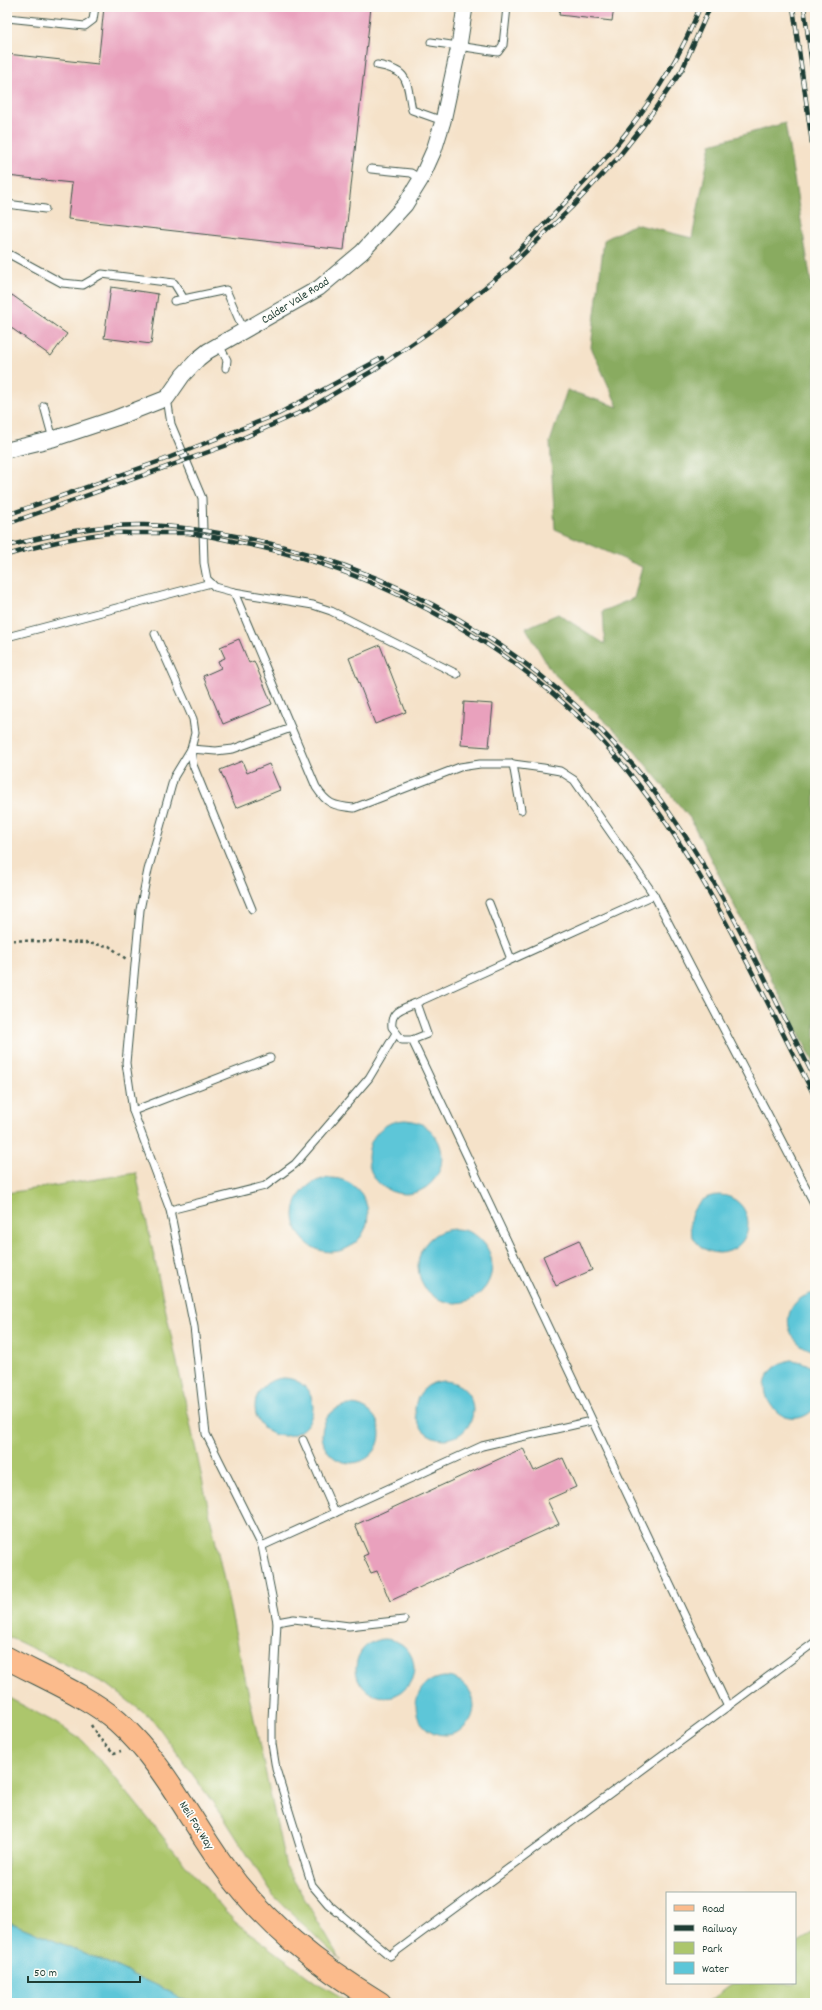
<svg xmlns="http://www.w3.org/2000/svg" width="822" height="2010" font-family="Dekko,sans-serif">
  <style>
    .green { fill: #acc66c; stroke: #668250 }
    .forest { fill: #89ab60; stroke: #54744a }
    .water { fill: #5dc6d8; stroke: #3e8286 }
    .building { fill: #e9a1bd }
    .lines { fill: none; stroke-linecap: round; stroke-linejoin: round }
    .service-casing { stroke: #3f564a; stroke-width: 9 }
    .minor-casing { stroke: #3f564a; stroke-width: 17 }
    .primary-casing { stroke: #3f564a; stroke-width: 24 }
    .path { stroke: #3f564a; stroke-width: 2.5; stroke-dasharray: 3 3; stroke-linecap: butt }
    .service { stroke: #fff; stroke-width: 7 }
    .minor { stroke: #fff; stroke-width: 15 }
    .primary { stroke: #fbbb8c; stroke-width: 22 }
    .rail-casing { stroke: #1f3d34; stroke-width: 4.5 }
    .rail { stroke: #fdfcf7; stroke-width: 3; stroke-dasharray: 9; stroke-linecap: butt }
    .labels { text-anchor: middle; stroke-width: 3.5; stroke-linejoin: round; paint-order: stroke }
    .street-label { font-size: 12px; fill: #1f3d34; stroke: #fdfcf7 }
  </style>
  <rect width="100%" height="100%" fill="#fdfcf7"/>
  <filter id="ink" filterUnits="userSpaceOnUse"><feTurbulence type="fractalNoise" baseFrequency=".025" numOctaves="2"/><feDisplacementMap in="SourceGraphic" scale="8" xChannelSelector="R" yChannelSelector="G"/><feConvolveMatrix kernelMatrix="1 2 1 2 8 2 1 2 1" color-interpolation-filters="sRGB"/></filter>
  <filter id="wash" filterUnits="userSpaceOnUse"><feTurbulence type="fractalNoise" baseFrequency=".012" numOctaves="4" result="noise"/><feDisplacementMap in="SourceGraphic" scale="16" xChannelSelector="R" yChannelSelector="G"/><feGaussianBlur stdDeviation="0.9" result="paint"/><feColorMatrix in="noise" values="0 0 0 0 0 0 0 0 0 0 0 0 0 0 0 0 0 1.4 0 .05"/><feComposite in="paint" operator="in"/></filter>
  <g filter="url(#wash)">
    <rect width="100%" height="100%" fill="#f5e2c9"/>
    <g class="green">
      <path d="M 136,1173 L 286,1867 L 341,1961 L 273,1895 L 224,1818 L 154,1721 L 108,1685 L 7,1636 L 7,1193 Z"/>
      <path d="M 7,1697 L 54,1722 L 83,1741 L 108,1769 L 180,1858 L 235,1922 L 319,1984 L 352,2003 L 193,2003 L 115,1966 L 7,1921 Z"/>
      <path d="M 815,1932 L 815,2003 L 707,2003 L 734,1983 L 795,1983 L 795,1944 Z"/>
    </g>
    <path class="forest" d="M 785,123 L 815,306 L 815,1065 L 690,818 L 626,741 L 551,671 L 526,628 L 558,614 L 605,644 L 603,611 L 634,598 L 642,567 L 555,529 L 550,442 L 567,390 L 618,407 L 591,347 L 604,240 L 635,224 L 692,238 L 711,144 Z"/>
    <g class="water">
      <circle cx="405" cy="1157" r="37"/>
      <circle cx="331" cy="1215" r="37"/>
      <circle cx="719" cy="1224" r="29"/>
      <circle cx="455" cy="1266" r="37"/>
      <path d="M 815,1293 L 815,1351 C 780,1343 779,1299 815,1293 Z"/>
      <path d="M 790,1360 C 801,1361 807,1363 815,1370 L 815,1408 C 782,1444 736,1376 790,1360 Z"/>
      <circle cx="284" cy="1407" r="29"/>
      <circle cx="444" cy="1410" r="29"/>
      <circle cx="351" cy="1434" r="29"/>
      <circle cx="385" cy="1668" r="29"/>
      <circle cx="445" cy="1706" r="29"/>
      <path d="M 7,1921 L 115,1966 L 193,2003 L 7,2003 Z"/>
    </g>
    <g id="blocks">
      <g class="building">
        <path d="M 104,7 L 371,7 L 344,250 L 68,219 L 72,183 L 7,176 L 7,54 L 98,64 Z"/>
        <path d="M 560,7 L 614,7 L 612,21 L 559,15 Z"/>
        <path d="M 111,287 L 158,294 L 151,344 L 104,338 Z"/>
        <path d="M 12,295 L 67,334 L 51,356 L 7,325 L 7,303 Z"/>
        <path d="M 239,639 L 249,663 L 254,661 L 272,704 L 223,724 L 203,676 L 221,668 L 218,661 L 225,658 L 220,647 Z"/>
        <path d="M 380,645 L 406,712 L 375,724 L 349,658 Z"/>
        <path d="M 464,702 L 493,704 L 489,747 L 461,745 Z"/>
        <path d="M 242,761 L 247,773 L 269,764 L 280,790 L 236,808 L 220,770 Z"/>
        <path d="M 579,1240 L 592,1270 L 556,1286 L 543,1256 Z"/>
        <path d="M 523,1448 L 534,1471 L 563,1458 L 576,1487 L 547,1500 L 559,1524 L 390,1601 L 377,1571 L 371,1573 L 363,1556 L 368,1554 L 355,1525 Z"/>
      </g>
    </g>
  </g>
  <g filter="url(#ink)">
    <use href="#blocks" fill-opacity="0" stroke="#3f564a" stroke-width="1"/>
    <g class="lines">
      <defs>
        <g id="service">
          <path d="M 7,18 L 85,26 L 93,20 L 95,7"/>
          <path d="M 431,42 L 498,52 L 503,45 L 507,7"/>
          <path d="M 377,65 C 410,71 406,80 412,110 L 443,121"/>
          <path d="M 371,169 L 411,173 L 421,179"/>
          <path d="M 7,204 L 45,209"/>
          <path d="M 7,253 L 62,283 L 83,285 L 102,274 L 174,283 L 184,299"/>
          <path d="M 174,301 L 226,290 L 244,331"/>
          <path d="M 219,345 L 227,360 L 226,368"/>
          <path d="M 167,398 L 171,424 L 202,498 L 204,563 L 207,579 L 215,587 L 234,592 L 313,605 L 331,611 L 457,674"/>
          <path d="M 44,406 L 53,439"/>
          <path d="M 234,592 L 316,787 C 327,804 333,806 354,808 L 460,767 L 480,764 L 513,764 L 543,768 L 560,771 L 574,780 L 654,895 L 815,1205"/>
          <path d="M 155,634 L 193,719 L 195,733 L 191,749 L 174,777 L 148,870 L 140,910 L 126,1063 L 133,1111 L 170,1210 L 194,1327 L 206,1434 L 262,1546 L 277,1622 L 272,1720 L 272,1744 L 276,1769 L 312,1885 L 328,1904 L 390,1956 L 815,1642"/>
          <path d="M 7,637 L 211,583"/>
          <path d="M 513,764 L 521,810"/>
          <path d="M 489,903 L 511,959"/>
          <path d="M 252,909 L 193,765 L 191,749 L 216,751 L 233,749 L 291,728"/>
          <path d="M 416,1003 C 403,1008 390,1011 392,1027 L 402,1040 L 412,1040 L 427,1034 L 416,1003 L 654,895"/>
          <path d="M 412,1040 L 728,1707"/>
          <path d="M 133,1111 L 270,1058"/>
          <path d="M 170,1210 L 265,1186 L 295,1164 L 369,1078 L 396,1033"/>
          <path d="M 303,1440 L 335,1513"/>
          <path d="M 262,1546 L 482,1446 L 591,1421"/>
          <path d="M 277,1622 L 294,1619 L 349,1626 L 404,1620"/>
        </g>
        <path id="minor" d="M 7,450 L 53,439 L 116,418 L 167,398 L 183,375 L 198,359 L 208,351 L 319,288 L 362,252 L 405,205 L 421,179 L 434,150 L 443,121 L 459,46 L 465,7"/>
        <path id="primary" d="M 7,1658 C 40,1676 90,1697 117,1721 C 163,1762 187,1815 222,1864 C 263,1923 319,1966 380,2003"/>
      </defs>
      <use href="#service" class="service-casing"/>
      <use href="#minor" class="minor-casing"/>
      <use href="#primary" class="primary-casing"/>
      <g class="path">
        <path d="M 7,940 L 86,943 L 109,946 L 126,959"/>
        <path d="M 91,1725 L 99,1738 L 114,1753 L 121,1751"/>
      </g>
      <use href="#service" class="service"/>
      <use href="#minor" class="minor"/>
      <use href="#primary" class="primary"/>
      <defs>
        <g id="rail">
          <path d="M 793,7 L 815,165"/>
          <path d="M 804,7 L 815,87"/>
          <path d="M 512,257 C 586,182 661,108 700,7"/>
          <path d="M 7,515 L 163,460 L 278,414 L 382,358"/>
          <path d="M 7,524 L 225,446 L 308,409 L 374,370 L 438,326 L 511,266 L 572,207 L 616,160 L 643,126 L 682,70 L 710,7"/>
          <path d="M 7,546 C 52,535 97,524 144,525 C 182,526 218,532 255,540 C 421,576 571,672 669,812 C 727,894 769,989 815,1079"/>
          <path d="M 7,555 C 38,546 70,538 101,534 C 114,532 127,533 139,533 C 155,533 172,533 188,533 C 209,535 230,541 251,545 C 388,574 526,651 617,758 C 702,858 756,982 815,1097"/>
        </g>
      </defs>
      <use href="#rail" class="rail-casing"/>
      <use href="#rail" class="rail"/>
    </g>
  </g>
  <g class="labels">
    <g class="street-label">
      <text transform="translate(295 300) rotate(-32)" y="4">Calder Vale Road</text>
      <text transform="translate(197 1825) rotate(58)" y="4">Neil Fox Way</text>
    </g>
  </g>
  <rect width="822" height="2010" fill="none" stroke="#fdfcf7" stroke-width="24"/>
  <rect x="666" y="1892" width="130" height="92" fill="#fdfcf7" stroke="#a4b0a9"/>
  <rect x="674" y="1905" width="20" height="6" fill="#fbbb8c" stroke="#a4b0a9"/>
  <text x="702" y="1912" font-size="12" fill="#1f3d34">Road</text>
  <rect x="674" y="1925" width="20" height="6" fill="#1f3d34" stroke="#a4b0a9"/>
  <text x="702" y="1932" font-size="12" fill="#1f3d34">Railway</text>
  <rect x="674" y="1942" width="20" height="12" fill="#acc66c" stroke="#a4b0a9"/>
  <text x="702" y="1952" font-size="12" fill="#1f3d34">Park</text>
  <rect x="674" y="1962" width="20" height="12" fill="#5dc6d8" stroke="#a4b0a9"/>
  <text x="702" y="1972" font-size="12" fill="#1f3d34">Water</text>
  <path d="M28 1976v6h112v-6" fill="none" stroke="#1f3d34" stroke-width="2"/>
  <text x="34" y="1976" font-size="12" fill="#1f3d34" stroke="#fdfcf7" stroke-width="3" paint-order="stroke">50 m</text>
</svg>
